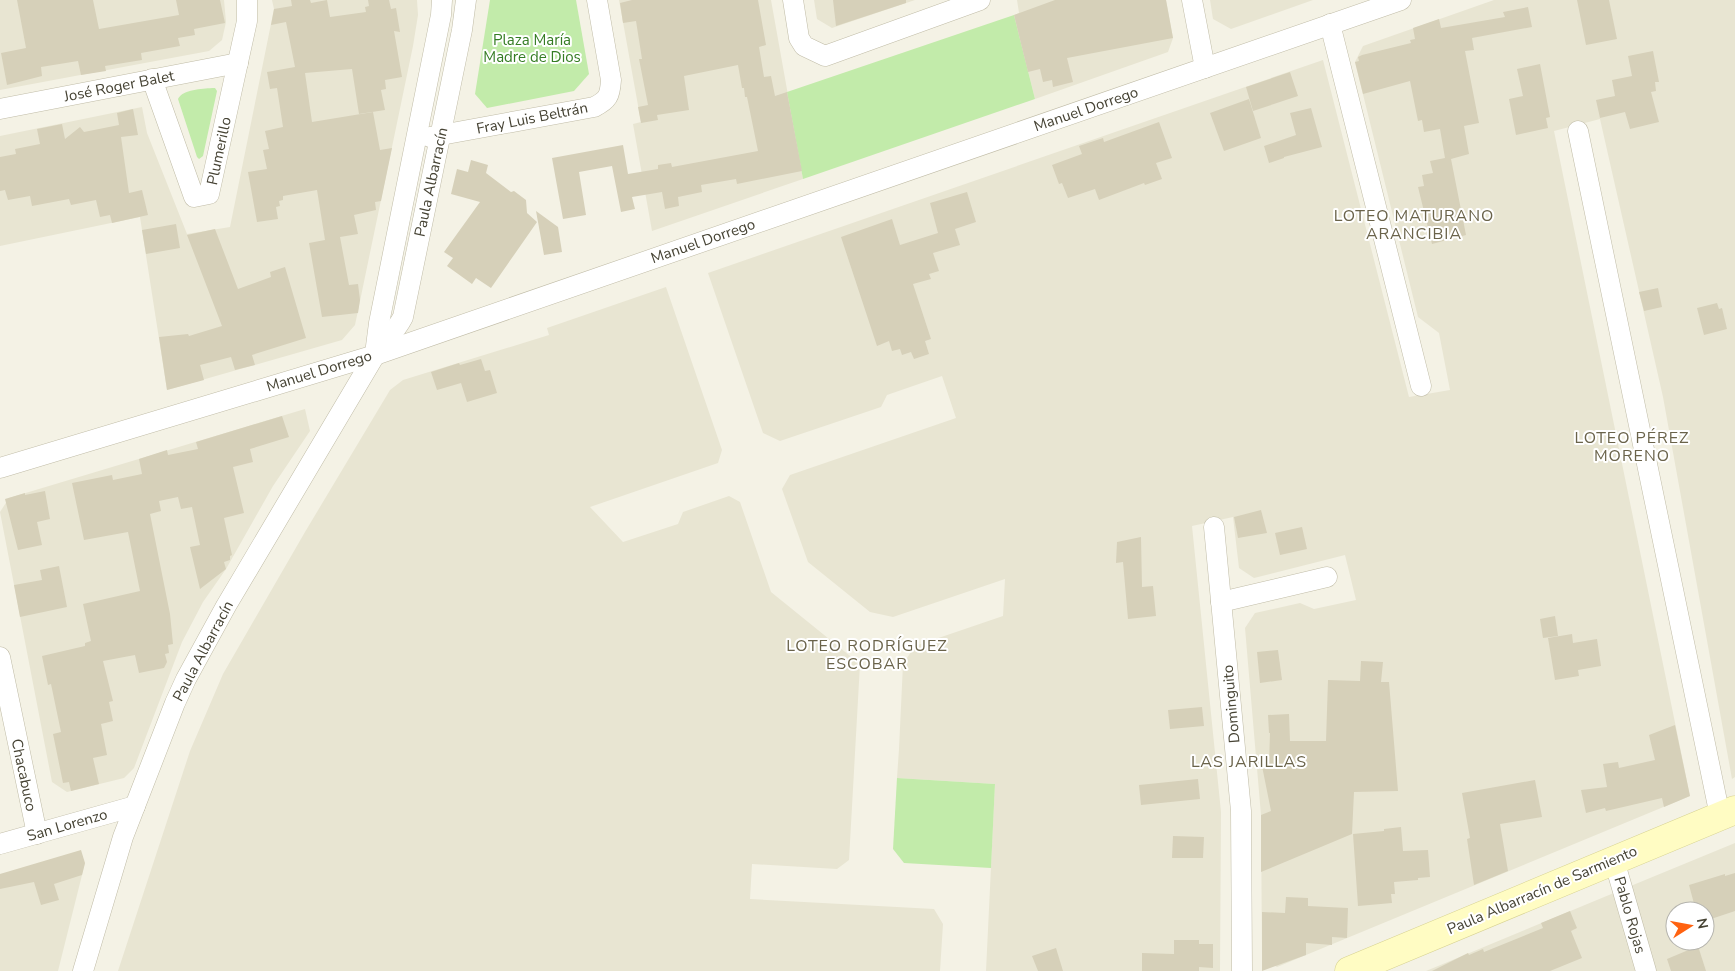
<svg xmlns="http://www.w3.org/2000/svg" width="1735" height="971" font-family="'Nunito Sans',sans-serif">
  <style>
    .residential { fill: #e8e5d2; fill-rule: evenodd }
    .green { fill: #c2ebaa }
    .building { fill: #d6d0b9 }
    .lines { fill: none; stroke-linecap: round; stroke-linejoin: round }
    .minor-casing { stroke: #c0bca7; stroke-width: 21 }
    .secondary-casing { stroke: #d7d291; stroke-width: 29 }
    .minor { stroke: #fff; stroke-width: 20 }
    .secondary { stroke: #fffcc3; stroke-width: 28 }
    .labels { text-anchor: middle; stroke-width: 4; stroke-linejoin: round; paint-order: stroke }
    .park-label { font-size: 15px; fill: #347c23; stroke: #fff }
    .street-label { font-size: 15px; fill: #464334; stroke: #fff }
    .neighbourhood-label { font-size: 16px; letter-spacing: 1px; fill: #6a634a; stroke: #fff }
  </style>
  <rect width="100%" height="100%" fill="#f4f2e5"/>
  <g class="residential">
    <path d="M 0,0 L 224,0 L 226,22 L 222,40 L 209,51 L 0,90 Z"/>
    <path d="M 272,0 L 417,0 L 418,15 L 413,46 L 355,325 L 342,340 L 167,390 L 140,217 L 0,246 L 0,136 L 142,107 L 147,133 L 187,234 L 230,227 L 274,9 Z"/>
    <path d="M 619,0 L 771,0 L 803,179 L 652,231 L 633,124 L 641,122 Z"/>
    <path d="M 814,0 L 915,0 L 832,28 L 817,19 Z"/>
    <path d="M 1017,0 L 1166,0 L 1173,38 L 1168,52 L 1035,99 L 1014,15 L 1019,13 Z"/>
    <path d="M 1210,0 L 1313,0 L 1231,29 L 1213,19 Z"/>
    <path d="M 1494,0 L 1735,0 L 1735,777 L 1732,779 L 1663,397 L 1600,119 L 1554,131 L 1690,796 L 1277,967 L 1262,957 L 1261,815 L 1245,628 L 1255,613 L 1300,603 L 1314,609 L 1356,600 L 1345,555 L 1254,578 L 1239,568 L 1233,517 L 1192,526 L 1221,812 L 1220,971 L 986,971 L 995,784 L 897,778 L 899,749 L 903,664 L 915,646 L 1003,616 L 1005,579 L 893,617 L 870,612 L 808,562 L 782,489 L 790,475 L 956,418 L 942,376 L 887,395 L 881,407 L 780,441 L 763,433 L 708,273 L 1323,60 L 1409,397 L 1450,390 L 1439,333 L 1418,317 L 1355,62 L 1363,46 Z"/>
    <path d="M 666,287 L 722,450 L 718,463 L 590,507 L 623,542 L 678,524 L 683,512 L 729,496 L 740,502 L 771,592 L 860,664 L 849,860 L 837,869 L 752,864 L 750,899 L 934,909 L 943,924 L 940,971 L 118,971 L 190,751 L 223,674 L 305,532 L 390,390 L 403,380 L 549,335 L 547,328 Z"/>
    <path d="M 305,409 L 310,431 L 273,486 L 226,569 L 203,602 L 182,642 L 134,768 L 124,778 L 67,792 L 52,782 L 0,512 L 9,498 Z"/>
    <path d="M 1735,843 L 1735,971 L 1426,971 L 1650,878 ZM 1675,911 L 1705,911 L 1705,941 L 1675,941 Z"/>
    <path d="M 85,863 L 58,971 L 0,971 L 0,874 Z"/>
  </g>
  <g class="green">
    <path d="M 490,0 L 576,0 L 589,74 L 574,91 L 487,108 L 475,94 Z"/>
    <path d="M 1014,15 L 1035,99 L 803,179 L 787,92 Z"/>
    <path d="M 212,88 L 215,88 L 217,91 L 203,156 L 199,159 L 197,157 L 178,99 C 183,89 202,89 212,88 Z"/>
    <path d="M 897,778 L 995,784 L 991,868 L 904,863 L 893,849 Z"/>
  </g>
  <g class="building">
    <path d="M 17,0 L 93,0 L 99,29 L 179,15 L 176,0 L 220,0 L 225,23 L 194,29 L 195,35 L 178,38 L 180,46 L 141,53 L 142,60 L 105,66 L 106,71 L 81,75 L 78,61 L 41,67 L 42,76 L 7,85 L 1,53 L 26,48 Z"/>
    <path d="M 291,0 L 310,0 L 311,3 L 327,0 L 330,17 L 366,12 L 365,7 L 369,6 L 368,0 L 389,0 L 391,9 L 396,8 L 400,32 L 394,31 L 402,77 L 385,80 L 386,89 L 381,90 L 385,110 L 359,114 L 352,69 L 305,73 L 312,122 L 373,112 L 380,150 L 392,148 L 381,201 L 375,202 L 376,210 L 354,215 L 358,234 L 340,237 L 349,285 L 358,284 L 360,300 L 358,313 L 322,317 L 309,243 L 325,240 L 317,190 L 283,196 L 283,200 L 279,201 L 280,206 L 276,207 L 278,219 L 257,222 L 248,172 L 267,169 L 263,150 L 269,149 L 265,131 L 283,127 L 277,88 L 270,89 L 267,72 L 295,67 L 286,22 L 271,25 L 274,9 L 292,6 Z"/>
    <path d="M 632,0 L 758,0 L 766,45 L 759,47 L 764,77 L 771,76 L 775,96 L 787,92 L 802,171 L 737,184 L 736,179 L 701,185 L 702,192 L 678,197 L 679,206 L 665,209 L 662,192 L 632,197 L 635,209 L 621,212 L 612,166 L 579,172 L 586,215 L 563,219 L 552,158 L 623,145 L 628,174 L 658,169 L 658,165 L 671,163 L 672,167 L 758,151 L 747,97 L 745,97 L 744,88 L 742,88 L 738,65 L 684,76 L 689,110 L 657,115 L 658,120 L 641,123 L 638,107 L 648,105 L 639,59 L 642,59 L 636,21 L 623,23 L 620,3 Z"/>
    <path d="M 833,0 L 906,0 L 906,3 L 836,26 Z"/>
    <path d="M 1055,0 L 1166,0 L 1173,38 L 1067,58 L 1073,82 L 1053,87 L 1052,80 L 1043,82 L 1040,69 L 1028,72 L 1014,15 Z"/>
    <path d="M 1577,0 L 1609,0 L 1617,39 L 1586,45 Z"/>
    <path d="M 1528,7 L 1532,27 L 1472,38 L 1474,50 L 1465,51 L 1479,123 L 1464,126 L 1469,154 L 1451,159 L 1466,235 L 1432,244 L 1418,187 L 1424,186 L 1422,175 L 1433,173 L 1430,161 L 1445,158 L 1440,129 L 1424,132 L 1422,120 L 1418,121 L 1410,81 L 1363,94 L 1355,62 L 1359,61 L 1358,57 L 1362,55 L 1411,43 L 1410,40 L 1415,39 L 1413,28 L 1439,19 L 1441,28 L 1505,17 L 1503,12 Z"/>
    <path d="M 1653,51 L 1659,82 L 1655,82 L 1656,91 L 1651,92 L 1659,122 L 1630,129 L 1625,112 L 1600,118 L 1596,100 L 1615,96 L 1612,80 L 1632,76 L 1628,56 Z"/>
    <path d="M 1540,64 L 1550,117 L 1546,118 L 1548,128 L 1516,135 L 1509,99 L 1523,96 L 1517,69 Z"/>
    <path d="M 1290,72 L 1298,96 L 1253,111 L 1246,87 Z"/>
    <path d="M 1249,99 L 1261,138 L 1224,151 L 1210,113 Z"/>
    <path d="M 1311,108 L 1322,147 L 1284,157 L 1284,158 L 1269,163 L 1264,146 L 1296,135 L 1290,113 Z"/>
    <path d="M 133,109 L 138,135 L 121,137 L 129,193 L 142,190 L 148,215 L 112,223 L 110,215 L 100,217 L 96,200 L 71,205 L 69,199 L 32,206 L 30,196 L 8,200 L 5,190 L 0,191 L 0,157 L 16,154 L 15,149 L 40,144 L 37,129 L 62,124 L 65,139 L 80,127 L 84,132 L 119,125 L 117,113 Z"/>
    <path d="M 1159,122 L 1172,158 L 1156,163 L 1162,179 L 1145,185 L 1144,183 L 1099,200 L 1095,189 L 1068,198 L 1062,183 L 1059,184 L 1052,165 L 1082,154 L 1079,146 L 1103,138 L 1104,142 Z"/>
    <path d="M 471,160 L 488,165 L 486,173 L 511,192 L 514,191 L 526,200 L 527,213 L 537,222 L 491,288 L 476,278 L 472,284 L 447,266 L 453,258 L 444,252 L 480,202 L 451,194 L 457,169 L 468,172 Z"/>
    <path d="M 967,192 L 976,222 L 955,229 L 960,245 L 933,253 L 939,271 L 929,274 L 931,279 L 913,284 L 931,339 L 925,341 L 929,354 L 914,359 L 911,352 L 902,355 L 900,349 L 892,351 L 889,341 L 877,346 L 841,237 L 892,219 L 900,245 L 938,233 L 930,203 Z"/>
    <path d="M 536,211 L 558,227 L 562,252 L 544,255 Z"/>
    <path d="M 176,224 L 180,248 L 146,254 L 142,230 Z"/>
    <path d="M 215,229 L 238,289 L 271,277 L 270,272 L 285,267 L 306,338 L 252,355 L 255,365 L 235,370 L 231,357 L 200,365 L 204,380 L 167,390 L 159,337 L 188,334 L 189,336 L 222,326 L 187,235 Z"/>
    <path d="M 1658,288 L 1662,307 L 1644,311 L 1639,292 Z"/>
    <path d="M 1717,303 L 1719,309 L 1722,308 L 1727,329 L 1704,335 L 1697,308 Z"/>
    <path d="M 481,359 L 485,371 L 490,370 L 497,393 L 467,402 L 461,383 L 437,390 L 431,372 L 459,363 L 460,365 Z"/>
    <path d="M 282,416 L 289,437 L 250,449 L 253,462 L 233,467 L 244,513 L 224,518 L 232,555 L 230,556 L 230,560 L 224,562 L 226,569 L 200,589 L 190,547 L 200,545 L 192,507 L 181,509 L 178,497 L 159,501 L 161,511 L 150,514 L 170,614 L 173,644 L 168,645 L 169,653 L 165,654 L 167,662 L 164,668 L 139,673 L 135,655 L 103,661 L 113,701 L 109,702 L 113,721 L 101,724 L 107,755 L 93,758 L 99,784 L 71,791 L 69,782 L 63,783 L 53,734 L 61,732 L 51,684 L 48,685 L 42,656 L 85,646 L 85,643 L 91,641 L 83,604 L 140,591 L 128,532 L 84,540 L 72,483 L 112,475 L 113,480 L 142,474 L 139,459 L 167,450 L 168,455 L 198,449 L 196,442 Z"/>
    <path d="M 45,491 L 50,519 L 37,522 L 42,545 L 18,550 L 5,499 L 25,493 L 25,495 Z"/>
    <path d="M 1261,510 L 1267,533 L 1238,538 L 1234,517 Z"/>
    <path d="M 1302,527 L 1307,549 L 1280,555 L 1275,533 Z"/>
    <path d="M 1141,537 L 1142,587 L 1153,586 L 1156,616 L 1128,619 L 1123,562 L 1116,563 L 1117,542 Z"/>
    <path d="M 59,566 L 67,607 L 20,617 L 14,585 L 42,580 L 40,570 Z"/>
    <path d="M 1555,616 L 1558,636 L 1543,638 L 1540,619 Z"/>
    <path d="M 1572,634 L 1573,643 L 1597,639 L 1601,666 L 1578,670 L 1579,676 L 1555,680 L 1548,638 Z"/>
    <path d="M 1278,650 L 1282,680 L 1260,683 L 1257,652 Z"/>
    <path d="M 1361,661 L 1383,662 L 1381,682 L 1389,682 L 1398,791 L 1354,792 L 1352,834 L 1261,872 L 1261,815 L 1271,811 L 1262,766 L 1269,765 L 1270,733 L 1269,733 L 1268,715 L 1289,714 L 1290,741 L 1326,741 L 1328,680 L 1360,681 Z"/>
    <path d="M 1202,707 L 1204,726 L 1170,729 L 1168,710 Z"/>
    <path d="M 1675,725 L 1690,796 L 1664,807 L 1662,798 L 1606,811 L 1605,808 L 1586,813 L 1581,790 L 1607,787 L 1603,764 L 1618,762 L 1619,768 L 1655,760 L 1649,735 Z"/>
    <path d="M 1198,779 L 1200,799 L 1141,805 L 1139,785 Z"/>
    <path d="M 1535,780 L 1542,817 L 1500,824 L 1508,871 L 1474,885 L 1467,839 L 1470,838 L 1462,793 Z"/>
    <path d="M 1401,827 L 1403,851 L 1428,850 L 1430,877 L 1418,878 L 1418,880 L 1394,882 L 1395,894 L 1391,894 L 1392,903 L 1358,906 L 1353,834 L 1384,831 L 1384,829 Z"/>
    <path d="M 1173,836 L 1204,837 L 1203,858 L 1172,858 Z"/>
    <path d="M 81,850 L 85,863 L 82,875 L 54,884 L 59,900 L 41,905 L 34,882 L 0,889 L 0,874 Z"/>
    <path d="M 1735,873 L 1735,911 L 1705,921 L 1705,911 L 1696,911 L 1689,885 L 1725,874 L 1725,876 Z"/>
    <path d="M 1286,897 L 1308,898 L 1308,906 L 1348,908 L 1347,938 L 1332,937 L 1332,945 L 1306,943 L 1306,955 L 1262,971 L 1262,912 L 1285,913 Z"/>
    <path d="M 1570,911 L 1577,928 L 1571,931 L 1582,958 L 1550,971 L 1432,971 L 1468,953 L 1469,955 L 1483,949 L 1484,952 L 1543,928 L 1541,923 Z"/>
    <path d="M 1174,940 L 1199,940 L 1199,944 L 1213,944 L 1213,968 L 1199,967 L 1199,971 L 1142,971 L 1142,953 L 1174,954 Z"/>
    <path d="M 1698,946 L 1706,971 L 1671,971 L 1667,959 Z"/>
    <path d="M 1056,948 L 1063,971 L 1038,971 L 1032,956 Z"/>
  </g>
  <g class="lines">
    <defs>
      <g id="minor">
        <path d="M 793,0 L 799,38 L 804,46 L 825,56 L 980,0"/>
        <path d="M 1192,0 L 1205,68"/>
        <path d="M 1330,24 L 1421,386"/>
        <path d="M 152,79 L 194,197 L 209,194 L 247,21 L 247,0"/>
        <path d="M 0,109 L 238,63"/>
        <path d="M 1578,131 L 1720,816"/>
        <path d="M 430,137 L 594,107 C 608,100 610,96 611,80 L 597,0"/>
        <path d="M 375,354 L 379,323 L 441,15 L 442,0"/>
        <path d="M 0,468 L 375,355 L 1401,0"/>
        <path d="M 1214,527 L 1241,811 L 1242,971"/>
        <path d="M 1221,602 L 1327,577"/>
        <path d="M 0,657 L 37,834"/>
        <path d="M 0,844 L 135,806"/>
        <path d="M 1614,860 L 1646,971"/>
        <path d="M 83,971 L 123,837 L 175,703 L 186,679 L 226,606 L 375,355 C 384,342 396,331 403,317 L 462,30 L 466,0"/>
      </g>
      <path id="secondary" d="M 1349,971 L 1735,810"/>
    </defs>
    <use href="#minor" class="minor-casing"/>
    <use href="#secondary" class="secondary-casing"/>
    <use href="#minor" class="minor"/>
    <use href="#secondary" class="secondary"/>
  </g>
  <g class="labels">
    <g class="park-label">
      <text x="532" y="45">Plaza María<tspan x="532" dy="17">Madre de Dios</tspan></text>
    </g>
    <g class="street-label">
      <text transform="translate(119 86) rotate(-11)" y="5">José Roger Balet</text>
      <text transform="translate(1086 109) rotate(-19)" y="5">Manuel Dorrego</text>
      <text transform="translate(532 118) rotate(-11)" y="5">Fray Luis Beltrán</text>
      <text transform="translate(219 151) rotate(-78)" y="5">Plumerillo</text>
      <text transform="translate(431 182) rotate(-78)" y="5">Paula Albarracín</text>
      <text transform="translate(703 241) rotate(-19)" y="5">Manuel Dorrego</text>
      <text transform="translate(319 371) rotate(-17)" y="5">Manuel Dorrego</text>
      <text transform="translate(203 651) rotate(-62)" y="5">Paula Albarracín</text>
      <text transform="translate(1231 704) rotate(-95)" y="5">Dominguito</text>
      <text transform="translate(24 775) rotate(78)" y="5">Chacabuco</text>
      <text transform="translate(67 825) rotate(-16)" y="5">San Lorenzo</text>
      <text transform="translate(1542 890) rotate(-23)" y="5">Paula Albarracín de Sarmiento</text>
      <text transform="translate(1630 915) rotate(74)" y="5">Pablo Rojas</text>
    </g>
    <g class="neighbourhood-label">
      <text x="1414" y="221">LOTEO MATURANO<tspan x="1414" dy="18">ARANCIBIA</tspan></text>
      <text x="1632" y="443">LOTEO PÉREZ<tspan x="1632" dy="18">MORENO</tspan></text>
      <text x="867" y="651">LOTEO RODRÍGUEZ<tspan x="867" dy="18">ESCOBAR</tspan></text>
      <text x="1249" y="767">LAS JARILLAS</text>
    </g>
  </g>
  <g transform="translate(1690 926) rotate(79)"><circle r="24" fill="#ffffff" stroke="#b5b4ae"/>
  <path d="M0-4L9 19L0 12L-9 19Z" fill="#ff6210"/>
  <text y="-8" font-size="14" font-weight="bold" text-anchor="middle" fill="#464334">N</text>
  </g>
</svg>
